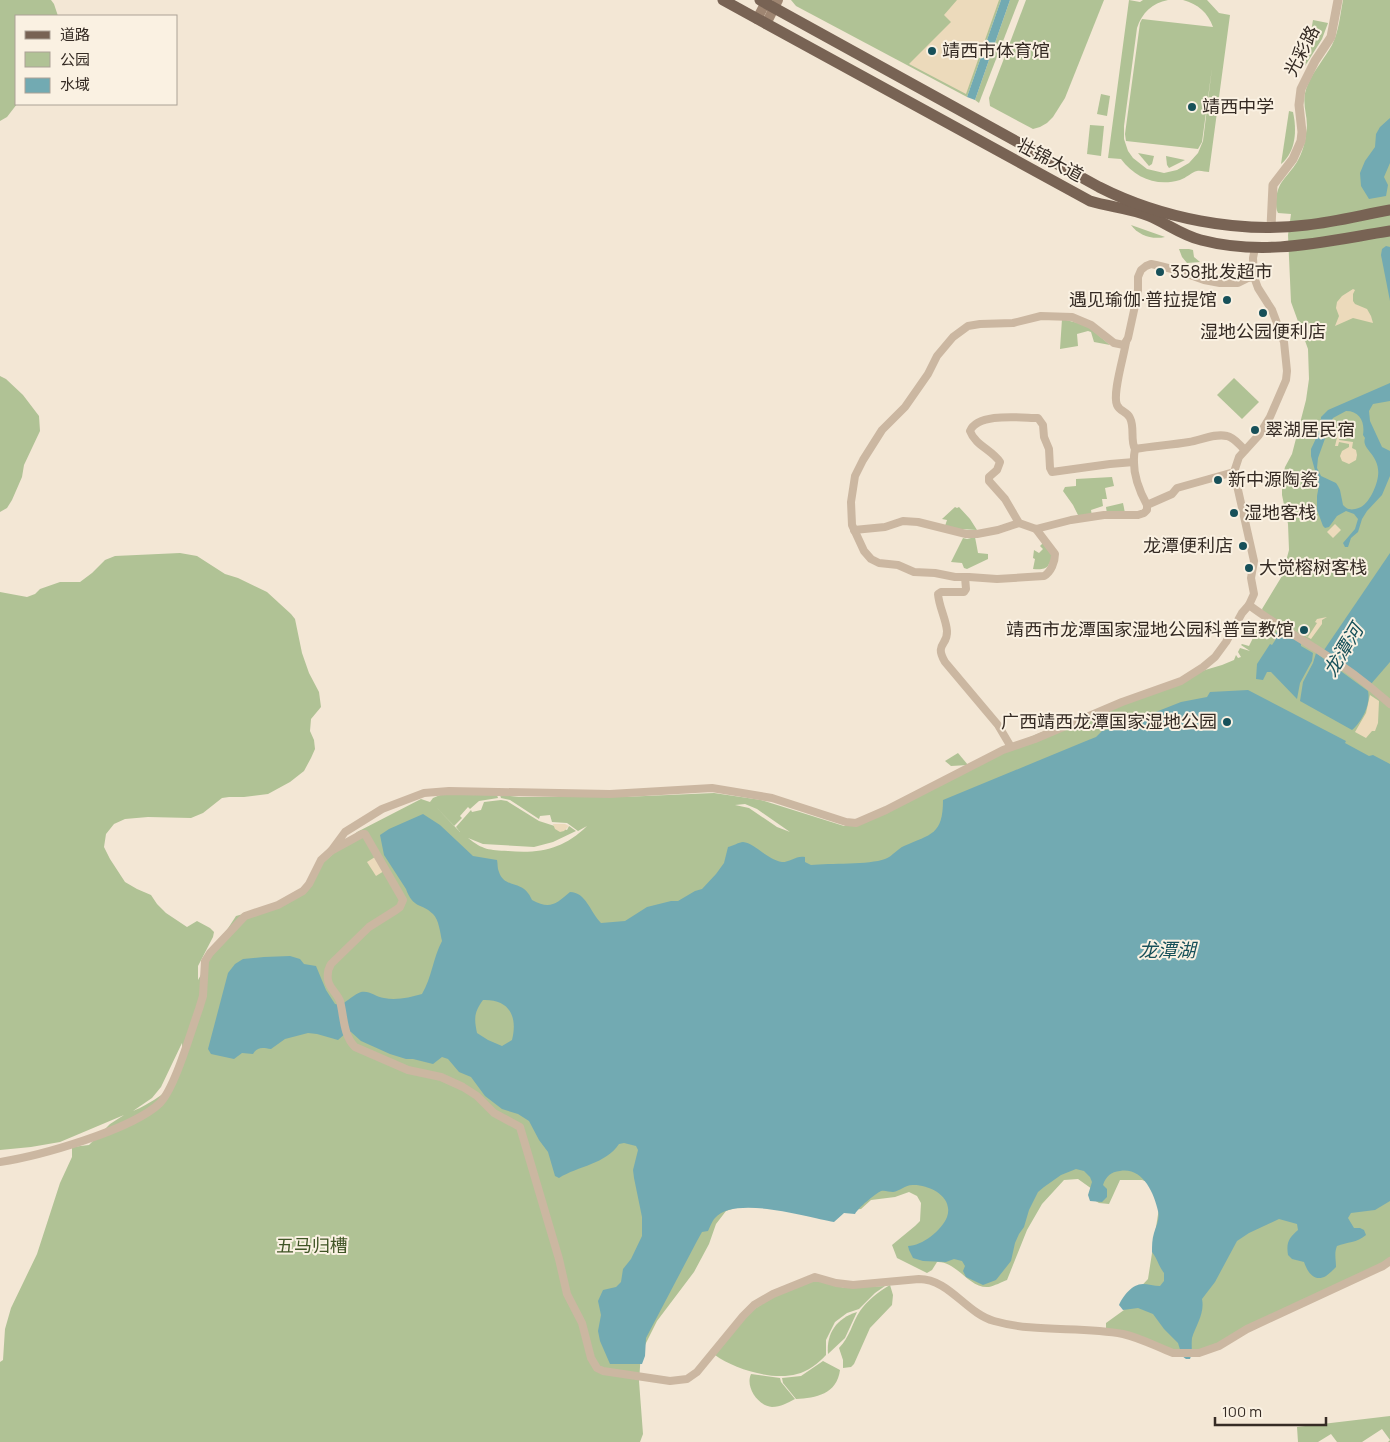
<svg xmlns="http://www.w3.org/2000/svg" width="1390" height="1442" font-family="Manrope,'Noto Sans SC',sans-serif">
  <style>
    .green { fill: #b0c295; fill-rule: evenodd }
    .plaza { fill: #ecdabb }
    .water { fill: #72aab2; fill-rule: evenodd }
    .lines { fill: none; stroke-linecap: round; stroke-linejoin: round }
    .minor { stroke: #cbb7a1; stroke-width: 8 }
    .tertiary { stroke: #cbb7a1; stroke-width: 9 }
    .secondary { stroke: #9f8672; stroke-width: 10 }
    .primary { stroke: #786354; stroke-width: 11 }
    .poi-dot { fill: #175059; stroke: #faf1e2; stroke-width: 2 }
    .labels { text-anchor: middle; stroke-width: 4; stroke-linejoin: round; paint-order: stroke }
    .poi-label { font-size: 18px; fill: #352b24; stroke: #faf1e2; text-anchor: start }
    .street-label { font-size: 18px; fill: #352b24; stroke: #faf1e2 }
    .park-label { font-size: 18px; fill: #405526; stroke: #faf1e2 }
    .water-label { font-size: 19px; font-style: italic; fill: #175059; stroke: #faf1e2 }
  </style>
  <rect width="100%" height="100%" fill="#f3e7d5"/>
  <g class="green">
    <path d="M 0,0 L 51,0 L 54,4 L 58,16 L 16,16 L 17,104 L 7,117 L 0,121 Z"/>
    <path d="M 791,0 L 1001,0 L 967,97 L 796,6 Z"/>
    <path d="M 1010,0 L 1019,0 L 979,103 L 975,100 Z"/>
    <path d="M 1026,0 L 1104,0 L 1065,98 L 1053,117 L 1047,123 L 1040,127 L 1033,129 L 990,106 L 989,98 Z"/>
    <path d="M 1129,0 L 1140,2 L 1143,0 L 1168,0 C 1152,3 1142,13 1137,28 L 1124,126 L 1124,139 L 1128,151 L 1133,158 L 1147,169 L 1164,173 L 1177,170 L 1189,163 L 1198,153 L 1203,141 L 1212,68 L 1202,142 L 1198,149 L 1126,141 L 1125,134 L 1140,23 L 1142,19 L 1213,27 C 1208,13 1198,4 1183,0 L 1207,0 L 1219,13 L 1230,15 L 1209,172 C 1206,172 1200,170 1197,171 C 1192,172 1186,178 1180,180 C 1157,187 1135,178 1121,159 L 1108,158 Z"/>
    <path d="M 1343,0 L 1390,0 L 1390,1265 L 1207,1349 L 1173,1353 L 1106,1329 L 1106,1323 L 1124,1310 L 1133,1295 L 1148,1279 L 1159,1208 L 1156,1185 L 1142,1180 L 1120,1180 L 1109,1204 L 1099,1203 L 1094,1200 L 1092,1189 L 1078,1179 L 1064,1180 L 1042,1204 L 1027,1230 L 1007,1280 C 1002,1282 994,1286 989,1287 C 969,1289 957,1261 937,1262 L 932,1270 L 927,1273 L 897,1258 L 892,1245 L 915,1226 L 920,1221 L 921,1203 L 917,1196 L 909,1192 L 895,1197 L 871,1200 L 861,1209 L 842,1211 L 749,1194 L 732,1209 L 726,1211 L 716,1224 L 709,1244 L 694,1272 L 657,1321 L 641,1353 L 639,1381 L 643,1434 L 640,1442 L 0,1442 L 0,1362 L 3,1360 L 5,1329 L 11,1308 L 37,1254 L 60,1183 L 72,1157 L 72,1147 L 89,1145 L 110,1124 L 124,1115 L 60,1142 L 31,1147 L 0,1150 L 0,592 L 27,597 L 35,594 L 40,589 L 60,582 L 80,582 L 92,573 L 105,560 L 115,556 L 180,553 L 197,556 L 225,574 L 238,578 L 267,592 L 291,614 L 295,619 L 302,653 L 309,673 L 319,692 L 321,707 L 311,719 L 310,731 L 314,740 L 315,749 L 311,758 L 304,771 L 290,782 L 268,794 L 244,797 L 229,797 L 222,798 L 203,813 L 191,818 L 148,817 L 125,819 L 114,824 L 106,834 L 104,847 L 110,859 L 125,882 L 137,889 L 151,895 L 157,904 L 166,913 L 187,927 L 197,921 L 210,928 L 214,932 L 213,937 L 198,966 L 198,980 L 221,939 L 236,916 L 264,908 L 307,889 L 323,863 L 357,832 L 421,799 L 430,802 L 433,798 L 440,795 L 497,795 L 498,798 L 479,801 L 470,809 L 468,807 L 460,816 L 462,818 L 454,826 L 435,806 L 460,832 L 456,827 L 471,810 L 472,812 L 481,810 L 484,802 L 501,800 L 507,801 L 539,821 L 567,830 L 569,826 L 576,831 L 553,842 L 534,847 L 483,844 L 468,838 C 483,850 489,850 508,851 C 539,854 564,849 587,826 L 578,831 L 567,823 L 552,822 L 550,815 L 540,816 L 539,819 L 510,800 L 501,798 L 500,795 L 519,797 L 623,797 L 714,793 L 761,800 L 844,826 L 857,821 L 1018,742 L 1083,715 L 1205,670 L 1222,665 L 1234,660 L 1236,655 L 1238,658 L 1241,657 L 1238,652 L 1240,648 L 1250,651 L 1241,645 L 1242,644 L 1249,646 L 1262,620 L 1265,621 L 1266,618 L 1262,609 L 1282,576 L 1289,550 L 1288,524 L 1282,495 L 1282,480 L 1285,467 L 1292,454 L 1306,400 L 1309,379 L 1308,349 L 1291,302 L 1288,235 L 1291,214 L 1278,213 C 1276,209 1276,206 1276,202 C 1277,181 1287,178 1297,162 C 1302,153 1305,144 1306,133 C 1310,116 1299,104 1308,84 C 1314,70 1325,58 1332,45 C 1339,31 1340,15 1343,0 ZM 745,804 L 757,809 L 790,832 L 777,827 L 749,808 L 735,805 ZM 182,1043 C 183,1054 178,1076 172,1085 C 167,1093 142,1108 133,1111 L 152,1098 L 161,1087 Z"/>
    <path d="M 1313,20 L 1328,23 L 1322,39 L 1305,66 Z"/>
    <path d="M 1101,94 L 1110,96 L 1107,116 L 1097,114 Z"/>
    <path d="M 1289,111 L 1293,112 C 1297,130 1296,152 1281,164 Z"/>
    <path d="M 1090,125 L 1104,126 L 1101,156 L 1087,154 Z"/>
    <path d="M 1138,153 L 1154,156 L 1152,164 L 1149,166 Z"/>
    <path d="M 1166,156 L 1185,160 L 1169,168 L 1167,165 Z"/>
    <path d="M 1131,225 L 1165,237 C 1152,240 1138,235 1131,225 Z"/>
    <path d="M 1179,249 L 1189,249 L 1193,250 L 1194,257 L 1200,262 L 1187,263 L 1182,257 Z"/>
    <path d="M 1062,319 L 1086,325 L 1110,345 L 1094,342 L 1091,332 L 1088,331 L 1077,334 L 1078,346 L 1060,349 Z"/>
    <path d="M 0,376 L 6,379 L 23,395 L 39,416 L 40,431 L 24,465 L 22,477 L 12,500 L 7,508 L 0,512 Z"/>
    <path d="M 1234,378 L 1259,402 L 1242,419 L 1217,395 Z"/>
    <path d="M 1112,477 L 1114,486 L 1105,488 L 1107,499 L 1102,499 L 1103,506 L 1091,510 L 1092,516 L 1078,515 L 1073,505 L 1063,491 L 1065,487 L 1076,486 L 1076,479 Z"/>
    <path d="M 1123,503 L 1125,513 L 1107,514 L 1106,507 Z"/>
    <path d="M 955,507 L 957,508 L 959,507 L 970,519 L 977,530 L 960,529 L 945,526 L 947,520 L 942,519 Z"/>
    <path d="M 975,537 L 978,553 L 988,554 L 988,559 L 967,569 L 964,568 L 962,563 L 951,562 L 963,538 L 967,539 Z"/>
    <path d="M 1044,542 L 1053,554 C 1048,568 1048,570 1033,569 L 1035,559 L 1033,558 L 1034,550 L 1039,553 L 1043,549 L 1040,546 Z"/>
    <path d="M 958,753 L 968,765 L 951,766 L 945,761 Z"/>
    <path d="M 815,1280 L 845,1288 L 885,1286 L 875,1293 L 859,1309 L 847,1313 L 835,1322 L 826,1340 L 826,1355 C 819,1363 807,1372 797,1374 C 773,1381 734,1369 715,1355 L 747,1314 L 774,1296 Z"/>
    <path d="M 890,1285 L 893,1295 L 892,1305 L 870,1328 L 854,1364 L 851,1367 L 843,1368 L 843,1360 L 839,1348 C 850,1337 852,1323 860,1311 C 867,1301 879,1291 890,1285 Z"/>
    <path d="M 857,1312 L 845,1338 L 828,1354 C 826,1333 837,1318 857,1312 Z"/>
    <path d="M 823,1361 L 840,1370 C 837,1394 816,1398 796,1399 L 783,1383 L 782,1378 L 801,1376 Z"/>
    <path d="M 751,1374 L 780,1378 L 781,1382 L 795,1399 C 787,1403 781,1407 772,1407 C 758,1406 745,1387 751,1374 Z"/>
    <path d="M 1390,1416 L 1390,1442 L 1388,1442 L 1390,1440 L 1382,1429 L 1362,1442 L 1337,1442 L 1331,1434 L 1318,1442 L 1298,1442 L 1297,1427 Z"/>
  </g>
  <g class="plaza">
    <path d="M 957,0 L 999,0 L 966,94 L 909,64 L 951,22 L 944,15 Z"/>
    <path d="M 1353,289 L 1355,290 L 1353,294 L 1353,301 L 1355,304 L 1367,309 L 1371,316 L 1373,323 L 1353,318 L 1335,326 L 1339,316 L 1336,308 L 1337,302 L 1342,296 Z"/>
    <path d="M 1347,422 L 1351,423 L 1349,436 L 1341,435 L 1339,440 L 1353,442 L 1352,448 L 1356,450 L 1357,455 L 1356,460 L 1349,464 L 1342,461 L 1340,456 L 1342,451 L 1349,447 L 1349,444 L 1339,442 L 1338,446 L 1335,446 L 1339,429 L 1345,430 Z"/>
    <path d="M 1335,524 L 1341,530 L 1333,538 L 1327,532 Z"/>
    <path d="M 1327,617 L 1322,620 L 1322,624 L 1311,639 L 1284,624 L 1308,637 L 1317,623 L 1315,622 L 1317,619 Z"/>
    <path d="M 1370,695 L 1379,701 L 1378,723 L 1375,731 L 1372,731 L 1366,738 L 1355,732 L 1366,713 Z"/>
    <path d="M 553,824 L 565,824 L 569,826 L 564,831 L 560,832 L 555,829 Z"/>
    <path d="M 375,857 L 384,871 L 376,876 L 367,862 Z"/>
  </g>
  <g class="water">
    <path d="M 1001,0 L 1010,0 L 975,100 L 967,97 Z"/>
    <path d="M 1390,118 L 1390,163 L 1384,177 L 1388,185 L 1386,196 L 1369,199 L 1361,186 L 1360,173 L 1365,161 L 1375,147 L 1376,134 L 1380,127 Z"/>
    <path d="M 1386,246 L 1390,247 L 1390,301 L 1381,255 L 1382,249 Z"/>
    <path d="M 1390,383 L 1390,401 L 1373,404 L 1369,411 L 1370,421 L 1382,447 L 1390,451 L 1390,476 L 1382,495 L 1367,511 L 1362,519 L 1358,532 L 1351,538 L 1348,547 L 1345,547 L 1343,543 L 1355,529 L 1358,519 L 1354,514 L 1346,511 L 1337,516 L 1329,527 L 1325,528 L 1323,526 L 1317,510 L 1317,496 L 1319,485 L 1311,456 L 1311,449 L 1320,430 L 1321,417 L 1328,410 ZM 1346,411 C 1360,411 1365,422 1363,435 L 1365,438 C 1360,452 1390,456 1373,492 C 1370,498 1366,504 1361,507 C 1354,510 1348,511 1343,505 L 1340,490 L 1338,486 L 1336,483 L 1321,476 L 1317,468 L 1318,458 L 1331,422 L 1333,418 Z"/>
    <path d="M 1390,553 L 1390,662 L 1371,684 L 1324,650 Z"/>
    <path d="M 1278,630 L 1281,630 L 1301,643 L 1301,646 L 1313,653 L 1312,661 L 1300,683 L 1297,699 L 1271,672 L 1267,672 L 1263,680 L 1256,679 L 1257,664 L 1270,644 L 1272,645 L 1276,639 L 1274,637 Z"/>
    <path d="M 1316,653 L 1368,691 C 1371,704 1362,722 1352,730 L 1300,701 L 1303,682 L 1313,663 Z"/>
    <path d="M 1248,690 L 1346,741 L 1345,743 L 1369,756 L 1373,755 L 1390,764 L 1390,1201 L 1375,1210 L 1351,1213 L 1348,1218 L 1354,1228 L 1360,1228 L 1364,1230 L 1366,1235 C 1357,1243 1347,1242 1337,1246 C 1334,1253 1336,1259 1336,1267 C 1333,1270 1329,1274 1326,1276 C 1314,1283 1307,1271 1304,1262 L 1292,1259 L 1288,1255 C 1286,1242 1289,1238 1298,1230 L 1297,1224 L 1279,1219 L 1249,1233 L 1237,1241 L 1215,1282 L 1202,1299 C 1205,1313 1196,1325 1192,1338 C 1191,1346 1193,1352 1190,1359 L 1186,1359 L 1182,1356 L 1178,1343 L 1164,1329 L 1153,1314 L 1138,1308 L 1123,1310 L 1119,1305 C 1123,1296 1132,1284 1143,1284 C 1148,1284 1154,1286 1160,1286 L 1164,1281 L 1164,1273 C 1158,1265 1158,1260 1152,1252 C 1152,1246 1152,1239 1154,1233 C 1156,1226 1160,1219 1158,1211 C 1154,1192 1142,1167 1120,1171 C 1111,1172 1106,1176 1103,1185 L 1107,1189 L 1107,1197 L 1102,1202 L 1090,1201 L 1088,1195 L 1092,1182 L 1090,1177 L 1084,1171 L 1076,1169 L 1061,1175 L 1044,1187 L 1038,1192 L 1029,1210 L 1024,1227 L 1019,1234 L 1015,1243 L 1011,1261 L 996,1280 L 983,1285 L 966,1277 L 963,1271 L 965,1266 L 962,1261 L 954,1259 L 946,1262 L 923,1261 L 913,1258 L 909,1250 L 908,1246 C 922,1246 942,1230 947,1217 C 954,1197 930,1185 914,1185 C 906,1184 900,1191 893,1192 C 889,1192 885,1190 881,1191 C 875,1194 858,1208 855,1214 L 844,1213 L 834,1222 C 808,1217 734,1195 715,1218 C 712,1221 710,1227 708,1231 L 702,1232 L 697,1241 L 646,1338 L 645,1356 L 642,1364 L 610,1364 L 600,1341 L 598,1331 L 601,1315 L 598,1301 L 603,1290 L 616,1287 L 621,1282 L 623,1269 L 631,1259 L 642,1236 L 642,1217 L 634,1178 L 633,1170 L 638,1150 L 636,1146 L 624,1143 L 619,1144 C 606,1164 578,1166 559,1178 L 555,1176 L 548,1152 L 539,1140 L 529,1121 L 518,1114 L 502,1109 L 485,1096 L 471,1077 L 459,1072 L 448,1059 L 442,1057 L 433,1064 L 413,1059 L 406,1059 L 390,1054 L 361,1041 L 351,1032 L 346,1033 L 338,1040 L 317,1034 L 308,1033 L 285,1039 L 271,1049 C 263,1048 258,1046 253,1054 L 242,1053 L 234,1059 L 211,1054 L 208,1049 L 228,973 L 235,964 L 243,959 L 264,957 L 290,956 L 300,959 L 304,964 L 316,966 L 326,990 L 335,1004 L 341,1005 C 347,1001 355,994 361,992 C 369,990 376,997 384,998 C 397,1001 410,997 422,994 C 432,977 433,958 442,941 C 440,932 439,920 433,914 C 422,903 413,909 406,889 L 384,855 L 380,835 L 389,829 L 423,814 L 440,825 L 473,856 L 497,860 C 498,864 497,868 499,872 C 505,890 523,878 532,900 C 550,910 556,904 570,892 C 586,892 590,912 601,923 L 625,921 L 647,907 L 671,901 L 678,901 L 695,891 L 702,889 L 716,874 L 724,863 L 728,847 C 733,846 739,842 743,842 C 755,843 767,860 782,862 C 790,862 797,855 805,857 L 805,862 L 811,865 C 830,863 869,865 885,859 C 893,856 897,849 904,846 C 931,834 943,835 943,800 L 1086,741 L 1096,737 L 1102,731 L 1119,727 L 1127,721 L 1143,717 L 1181,702 L 1207,697 L 1210,692 ZM 483,1000 C 509,999 518,1016 512,1040 L 502,1046 L 488,1040 L 477,1033 C 474,1019 474,1012 483,1000 Z"/>
  </g>
  <g class="lines">
    <g class="minor">
      <path d="M 1255,248 L 1253,258 L 1254,277 L 1258,288 L 1272,310 L 1284,342 L 1287,371 L 1286,380 L 1270,417 L 1259,435 L 1239,457 L 1234,472 L 1254,561 L 1251,578 L 1254,594 L 1249,605 C 1270,621 1293,634 1315,648 C 1341,664 1367,683 1390,704"/>
      <path d="M 1126,342 C 1124,356 1112,394 1117,405 C 1120,412 1127,411 1130,418 C 1135,428 1130,440 1135,449 C 1153,446 1171,445 1189,442 C 1201,440 1215,433 1227,436 C 1234,437 1239,445 1245,450"/>
      <path d="M 1135,449 C 1131,469 1137,487 1147,505"/>
      <path d="M 1134,462 L 1110,464 L 1052,472 L 1050,468 L 1049,449 L 1044,437 L 1043,425 L 1038,418 C 1022,418 978,412 970,431 C 975,445 992,450 1000,462 L 997,470 L 989,477 L 989,481 L 1005,499 L 1019,523 L 1036,529 L 1071,520 L 1104,515 L 1138,515 L 1144,513 L 1147,510 L 1147,505 L 1172,494 L 1177,488 L 1234,472"/>
      <path d="M 1036,529 L 1055,554 C 1055,562 1051,572 1044,576 L 997,579 L 969,577 L 955,577 L 935,573 L 914,572 L 898,565 L 879,563 L 871,559 L 864,551 L 852,525 L 851,502 L 855,476 L 863,460 L 882,430 L 905,407 L 928,374 L 937,356 L 953,337 L 968,326 L 980,324 L 1013,323 L 1041,316 L 1072,317 L 1091,325 L 1114,343 L 1124,345 L 1128,338 L 1138,292 L 1138,277 L 1141,270 L 1146,266 L 1151,264 L 1156,265 L 1176,270 L 1204,280 L 1220,283 L 1238,283 L 1248,278 L 1254,277"/>
      <path d="M 854,530 L 885,527 L 903,521 L 918,522 L 966,534 L 977,534 L 998,530 L 1019,523"/>
      <path d="M 965,577 L 966,589 L 964,592 L 941,592 L 938,594 C 939,607 946,619 947,631 C 948,646 934,643 945,662 L 998,725 L 1011,747"/>
      <path d="M 1249,605 L 1242,613 L 1226,642 L 1215,657 L 1203,667 L 1181,681 L 1122,702 L 1035,739 L 1003,750 L 886,810 L 856,823 L 846,822 L 772,798 L 712,788 L 610,794 L 449,791 L 424,793 L 382,809 L 345,832 L 331,851 L 362,834 L 365,834 L 403,900 L 400,907 L 396,910 L 369,927 L 331,964 C 328,969 327,974 328,980 C 329,988 337,993 340,1001 C 344,1016 343,1035 355,1047 L 408,1070 L 441,1077 L 463,1087 L 477,1096 L 494,1113 L 520,1127 L 559,1259 L 567,1294 L 582,1323 L 591,1358 L 597,1368 L 603,1371 L 670,1381 L 687,1379 L 697,1372 L 743,1316 L 754,1305 L 773,1294 L 815,1277 L 836,1283 L 853,1285 L 919,1279 C 949,1279 966,1313 994,1321 C 1036,1333 1081,1326 1123,1334 C 1141,1338 1157,1347 1173,1353 L 1199,1353 L 1219,1346 L 1247,1329 L 1383,1266 L 1390,1261"/>
      <path d="M 0,1162 C 39,1156 132,1130 160,1103 C 175,1088 191,1031 199,1009 L 203,996 L 205,961 L 210,953 L 245,916 L 278,905 L 303,891 L 309,884 L 321,860 L 331,851"/>
    </g>
    <path class="tertiary" d="M 1271,227 L 1273,185 L 1293,159 L 1301,141 L 1302,132 L 1299,105 L 1301,89 L 1315,61 L 1331,37 L 1338,0"/>
    <g class="secondary">
      <path d="M 757,19 L 767,0"/>
      <path d="M 766,24 L 778,0"/>
    </g>
    <g class="primary">
      <path d="M 723,0 L 1090,201 C 1109,207 1130,208 1149,216 C 1166,223 1183,236 1201,240 C 1266,257 1326,241 1390,231"/>
      <path d="M 760,0 L 1099,187 C 1160,218 1239,234 1307,225 C 1335,222 1362,215 1390,210"/>
    </g>
  </g>
  <g class="poi-dot">
    <circle cx="932" cy="51" r="5"/>
    <circle cx="1192" cy="107" r="5"/>
    <circle cx="1160" cy="272" r="5"/>
    <circle cx="1227" cy="300" r="5"/>
    <circle cx="1263" cy="313" r="5"/>
    <circle cx="1255" cy="430" r="5"/>
    <circle cx="1218" cy="480" r="5"/>
    <circle cx="1234" cy="513" r="5"/>
    <circle cx="1243" cy="546" r="5"/>
    <circle cx="1249" cy="568" r="5"/>
    <circle cx="1304" cy="630" r="5"/>
    <circle cx="1227" cy="722" r="5"/>
  </g>
  <g class="labels">
    <g class="poi-label">
      <text x="942" y="57">靖西市体育馆</text>
      <text x="1202" y="113">靖西中学</text>
      <text x="1170" y="278">358批发超市</text>
      <text x="1217" y="306" text-anchor="end">遇见瑜伽·普拉提馆</text>
      <text x="1263" y="338" text-anchor="middle">湿地公园便利店</text>
      <text x="1265" y="436">翠湖居民宿</text>
      <text x="1228" y="486">新中源陶瓷</text>
      <text x="1244" y="519">湿地客栈</text>
      <text x="1233" y="552" text-anchor="end">龙潭便利店</text>
      <text x="1259" y="574">大觉榕树客栈</text>
      <text x="1294" y="636" text-anchor="end">靖西市龙潭国家湿地公园科普宣教馆</text>
      <text x="1217" y="728" text-anchor="end">广西靖西龙潭国家湿地公园</text>
    </g>
    <g class="street-label">
      <text transform="translate(1302 51) rotate(-63)" y="6">光彩路</text>
      <text transform="translate(1050 160) rotate(28)" y="6">壮锦大道</text>
    </g>
    <g class="park-label">
      <text x="312" y="1252">五马归槽</text>
    </g>
    <g class="water-label">
      <text transform="translate(1343 650) rotate(-59)" y="7">龙潭河</text>
      <text x="1167" y="957">龙潭湖</text>
    </g>
  </g>
  <rect x="15" y="15" width="162" height="90" fill="#faf1e2" stroke="#aba296"/>
  <rect x="25" y="31" width="25" height="8" fill="#786354" stroke="#aba296"/>
  <text x="60" y="40" font-size="15" fill="#352b24">道路</text>
  <rect x="25" y="52" width="25" height="15" fill="#b0c295" stroke="#aba296"/>
  <text x="60" y="65" font-size="15" fill="#352b24">公园</text>
  <rect x="25" y="78" width="25" height="15" fill="#72aab2" stroke="#aba296"/>
  <text x="60" y="90" font-size="15" fill="#352b24">水域</text>
  <path d="M1215 1417v8h111v-8" fill="none" stroke="#352b24" stroke-width="2.5"/>
  <text x="1222" y="1417" font-size="15" fill="#352b24" stroke="#faf1e2" stroke-width="4" paint-order="stroke">100 m</text>
</svg>
